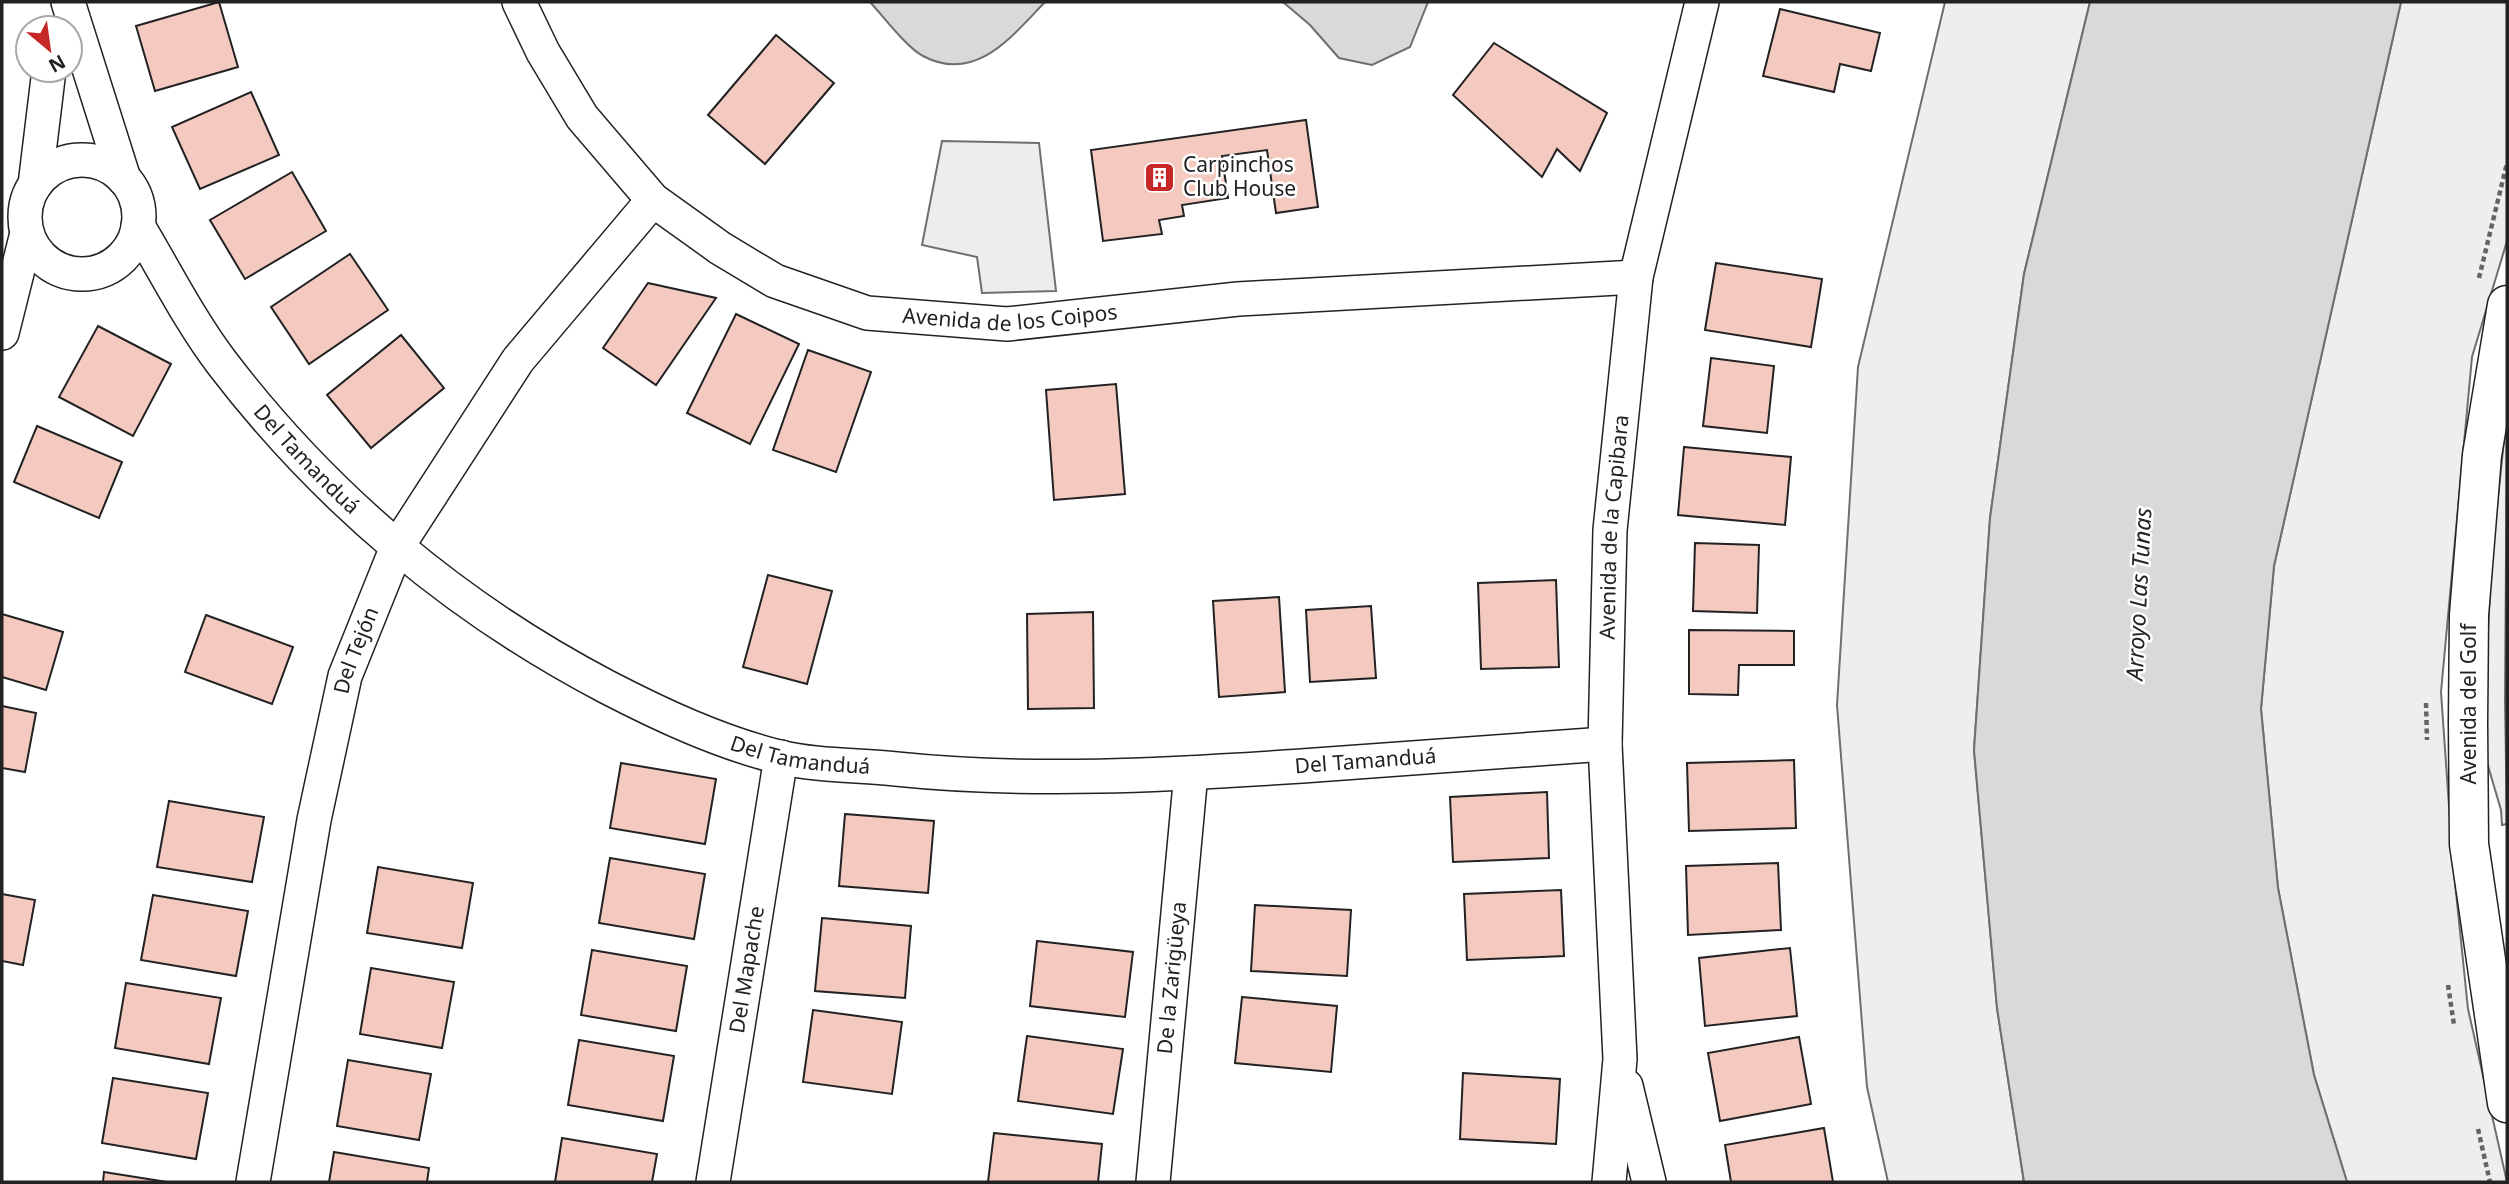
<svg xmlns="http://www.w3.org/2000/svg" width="2509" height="1184" font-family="'Noto Sans',sans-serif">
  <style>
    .green { fill: #eee; stroke: #6f6f6f; stroke-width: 2 }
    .parking { fill: #ededed; stroke: #6f6f6f; stroke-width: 2 }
    .water { fill: #d9d9d9; stroke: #6f6f6f; stroke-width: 2 }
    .building { fill: #f3c9c0; stroke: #222; stroke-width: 2 }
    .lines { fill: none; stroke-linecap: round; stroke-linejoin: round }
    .minor-casing { stroke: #222; stroke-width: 36 }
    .tertiary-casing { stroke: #222; stroke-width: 41 }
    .path { stroke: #646464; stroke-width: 4.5; stroke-dasharray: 5 3.5; stroke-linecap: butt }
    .minor { stroke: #fff; stroke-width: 33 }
    .tertiary { stroke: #fff; stroke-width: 38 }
    .labels { text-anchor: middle; stroke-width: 5; stroke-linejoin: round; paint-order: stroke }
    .poi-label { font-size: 21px; fill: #222; stroke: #fff; text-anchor: start }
    .street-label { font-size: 21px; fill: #222; stroke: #fff }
    .water-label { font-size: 23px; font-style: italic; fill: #222; stroke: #fff }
  </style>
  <rect width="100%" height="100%" fill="#fff"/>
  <g class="green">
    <path d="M 1945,2 L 2090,2 L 2024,274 L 1990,518 L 1974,750 L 1997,1008 L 2024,1182 L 1888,1182 L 1867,1087 L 1837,705 L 1858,367 Z"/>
    <path d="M 2401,2 L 2507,2 L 2507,241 L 2472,357 L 2441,692 L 2453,863 L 2468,1009 L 2507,1182 L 2347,1182 L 2314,1075 L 2278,888 L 2261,709 L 2274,566 Z"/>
    <path d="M 2507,412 L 2505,701 L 2507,824 L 2502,825 L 2501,810 L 2486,759 L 2484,702 L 2492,555 Z"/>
  </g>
  <path class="parking" d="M 942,141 L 1039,143 L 1056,291 L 982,293 L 977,257 L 922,245 Z"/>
  <g class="water">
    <path d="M 870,2 L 1045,2 C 1012,36 976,84 923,56 C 907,48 883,16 870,2 Z"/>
    <path d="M 1283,2 L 1428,2 L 1410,47 L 1372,65 L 1339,58 L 1310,25 Z"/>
    <path d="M 2090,2 L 2401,2 L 2274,566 L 2261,709 L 2278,888 L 2314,1075 L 2347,1182 L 2024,1182 L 1997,1008 L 1974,750 L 1990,518 L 2024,274 Z"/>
  </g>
  <g class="building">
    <path d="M 219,2 L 238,67 L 155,91 L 136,26 Z"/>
    <path d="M 1780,9 L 1880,33 L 1871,71 L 1840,64 L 1834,92 L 1763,76 Z"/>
    <path d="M 776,35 L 834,83 L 765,164 L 708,115 Z"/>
    <path d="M 1494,43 L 1607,113 L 1580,171 L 1557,149 L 1542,177 L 1453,95 Z"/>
    <path d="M 251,92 L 279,155 L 200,189 L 172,127 Z"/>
    <path d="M 1306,120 L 1318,207 L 1276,213 L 1267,150 L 1222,156 L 1228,198 L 1182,205 L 1184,216 L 1159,220 L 1162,234 L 1103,241 L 1091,150 Z"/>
    <path d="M 292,172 L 326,231 L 245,279 L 210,220 Z"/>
    <path d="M 350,254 L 388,310 L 309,364 L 271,307 Z"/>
    <path d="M 1716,263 L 1822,279 L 1811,347 L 1705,330 Z"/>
    <path d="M 648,283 L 716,298 L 656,385 L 603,348 Z"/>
    <path d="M 736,314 L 799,344 L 750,444 L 687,413 Z"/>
    <path d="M 98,326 L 171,364 L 133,436 L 59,397 Z"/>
    <path d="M 401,335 L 444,388 L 371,448 L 327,395 Z"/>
    <path d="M 808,350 L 871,372 L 836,472 L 773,450 Z"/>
    <path d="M 1711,358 L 1774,366 L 1767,433 L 1703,426 Z"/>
    <path d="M 1116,384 L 1125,494 L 1054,500 L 1046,390 Z"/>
    <path d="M 37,426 L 122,462 L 99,518 L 14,482 Z"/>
    <path d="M 1684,447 L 1791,457 L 1785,525 L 1678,515 Z"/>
    <path d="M 1695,543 L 1759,545 L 1757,613 L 1693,611 Z"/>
    <path d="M 768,575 L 832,591 L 807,684 L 743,667 Z"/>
    <path d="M 1556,580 L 1559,667 L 1481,669 L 1478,583 Z"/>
    <path d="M 1279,597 L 1285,692 L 1219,697 L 1213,601 Z"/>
    <path d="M 1371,606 L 1376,678 L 1310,682 L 1306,610 Z"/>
    <path d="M 1093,612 L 1094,708 L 1028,709 L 1027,614 Z"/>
    <path d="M 2,614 L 63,632 L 46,690 L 2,677 Z"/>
    <path d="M 206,615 L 293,647 L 272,704 L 185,672 Z"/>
    <path d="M 1689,630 L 1794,631 L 1794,665 L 1739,665 L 1738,695 L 1689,694 Z"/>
    <path d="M 2,706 L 36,713 L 25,772 L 2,768 Z"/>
    <path d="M 1794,760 L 1796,828 L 1689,831 L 1687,763 Z"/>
    <path d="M 621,763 L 716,779 L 705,844 L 610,828 Z"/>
    <path d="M 1547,792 L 1549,858 L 1453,862 L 1450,797 Z"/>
    <path d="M 169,801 L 264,817 L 252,882 L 157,867 Z"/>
    <path d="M 845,814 L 934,821 L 928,893 L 839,886 Z"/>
    <path d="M 610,858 L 705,874 L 694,939 L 599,923 Z"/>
    <path d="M 1778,863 L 1781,930 L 1688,935 L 1686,866 Z"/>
    <path d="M 378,867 L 473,883 L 462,948 L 367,933 Z"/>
    <path d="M 1561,890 L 1564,956 L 1467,960 L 1464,894 Z"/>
    <path d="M 2,894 L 35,900 L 23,965 L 2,961 Z"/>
    <path d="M 153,895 L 248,911 L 236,976 L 141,960 Z"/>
    <path d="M 1255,905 L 1351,910 L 1347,976 L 1251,971 Z"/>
    <path d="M 822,918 L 911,926 L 905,998 L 815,991 Z"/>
    <path d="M 1037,941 L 1133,952 L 1125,1017 L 1030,1006 Z"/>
    <path d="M 1790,948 L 1797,1016 L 1705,1026 L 1699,958 Z"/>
    <path d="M 592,950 L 687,966 L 676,1031 L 581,1015 Z"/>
    <path d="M 371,968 L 454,982 L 442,1048 L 360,1034 Z"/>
    <path d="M 126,983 L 221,998 L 209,1064 L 115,1048 Z"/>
    <path d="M 1242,997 L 1337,1006 L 1331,1072 L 1235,1063 Z"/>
    <path d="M 813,1010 L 902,1022 L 892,1094 L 803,1082 Z"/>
    <path d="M 1027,1036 L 1123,1049 L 1113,1114 L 1018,1101 Z"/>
    <path d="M 1799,1037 L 1811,1104 L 1720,1121 L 1708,1053 Z"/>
    <path d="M 579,1040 L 674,1056 L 663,1121 L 568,1105 Z"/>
    <path d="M 348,1060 L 431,1074 L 419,1140 L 337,1126 Z"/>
    <path d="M 1463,1073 L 1560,1079 L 1556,1144 L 1460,1139 Z"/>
    <path d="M 113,1078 L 208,1093 L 196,1159 L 102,1143 Z"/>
    <path d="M 1824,1128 L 1833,1182 L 1731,1182 L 1725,1145 Z"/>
    <path d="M 994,1133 L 1102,1144 L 1098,1182 L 988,1182 Z"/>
    <path d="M 562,1138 L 657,1154 L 652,1182 L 555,1182 Z"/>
    <path d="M 334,1152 L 429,1168 L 427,1182 L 329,1182 Z"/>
    <path d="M 104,1172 L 167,1182 L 103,1182 Z"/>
  </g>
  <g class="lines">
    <defs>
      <g id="minor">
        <path d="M 68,2 L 124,179"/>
        <path id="s1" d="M 519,2 L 543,52 L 582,117 L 653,200 L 720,248 L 775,281 L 867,313 L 1007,324 L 1238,299 L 1636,277"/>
        <circle cx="82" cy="217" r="57"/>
        <path d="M 35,185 L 49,70"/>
        <path id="s2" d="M 138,226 C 165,271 190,321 222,363 C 325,498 456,608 607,687 C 661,715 719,742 779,757 C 816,766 858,765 896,769 C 1031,783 1167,775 1302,766 C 1403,758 1504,751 1605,744"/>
        <path d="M 2,333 L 27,233"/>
        <path d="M 1626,1086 L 1649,1182"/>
        <path id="s3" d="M 253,1182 L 314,820 L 345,676 L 397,547 L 518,360 L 653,200"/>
        <path id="s4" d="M 713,1182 L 781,757"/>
        <path id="s5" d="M 1153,1182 L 1191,773"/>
        <path id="s6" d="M 1609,1182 L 1620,1059 L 1605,744 L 1610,530 L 1636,277 L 1702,2"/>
      </g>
      <path id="tertiary" d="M 2507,305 L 2482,455 L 2469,615 L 2468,722 L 2469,844 L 2507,1103"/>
    </defs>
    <use href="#minor" class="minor-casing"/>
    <use href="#tertiary" class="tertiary-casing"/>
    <g class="path">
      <path d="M 2479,278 L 2507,163"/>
      <path d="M 2426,703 L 2427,740"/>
      <path d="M 2448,985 L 2454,1025"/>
      <path d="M 2478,1129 L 2490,1182"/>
    </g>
    <use href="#minor" class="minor"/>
    <use href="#tertiary" class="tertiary"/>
  </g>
  <defs>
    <symbol id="building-square" viewBox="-11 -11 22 22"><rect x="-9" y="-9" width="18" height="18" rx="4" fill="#c62828" stroke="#fff"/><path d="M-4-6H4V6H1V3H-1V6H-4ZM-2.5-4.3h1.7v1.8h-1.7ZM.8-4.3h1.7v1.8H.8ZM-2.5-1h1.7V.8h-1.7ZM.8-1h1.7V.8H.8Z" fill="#fff"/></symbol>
  </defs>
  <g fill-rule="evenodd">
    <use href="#building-square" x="1142" y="160" width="35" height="35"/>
  </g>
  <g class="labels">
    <g class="poi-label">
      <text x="1183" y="172">Carpinchos<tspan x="1183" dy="24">Club House</tspan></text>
    </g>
    <g class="street-label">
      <text dy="7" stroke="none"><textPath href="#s1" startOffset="628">Avenida de los Coipos</textPath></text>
      <text dy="7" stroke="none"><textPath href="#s2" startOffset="289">Del Tamanduá</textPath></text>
      <text dy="7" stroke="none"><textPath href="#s6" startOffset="656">Avenida de la Capibara</textPath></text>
      <text dy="7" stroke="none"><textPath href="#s3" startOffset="542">Del Tejón</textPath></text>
      <text transform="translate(2469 704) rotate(-90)" y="7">Avenida del Golf</text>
      <text dy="7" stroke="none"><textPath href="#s2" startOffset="875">Del Tamanduá</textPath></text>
      <text dy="7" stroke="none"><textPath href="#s2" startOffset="1442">Del Tamanduá</textPath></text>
      <text dy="7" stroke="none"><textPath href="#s4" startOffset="215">Del Mapache</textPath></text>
      <text dy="7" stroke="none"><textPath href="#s5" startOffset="205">De la Zarigüeya</textPath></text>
    </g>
    <g class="water-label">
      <text transform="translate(2139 594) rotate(-87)" y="8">Arroyo Las Tunas</text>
    </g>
  </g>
  <rect width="2509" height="1184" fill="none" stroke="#222222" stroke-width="7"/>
  <g transform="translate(49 49) rotate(151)"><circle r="33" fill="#ffffff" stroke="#a7a7a7" stroke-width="2"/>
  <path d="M0-5L12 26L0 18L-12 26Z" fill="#c62828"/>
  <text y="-10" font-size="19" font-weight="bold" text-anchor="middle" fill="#222222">N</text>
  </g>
</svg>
